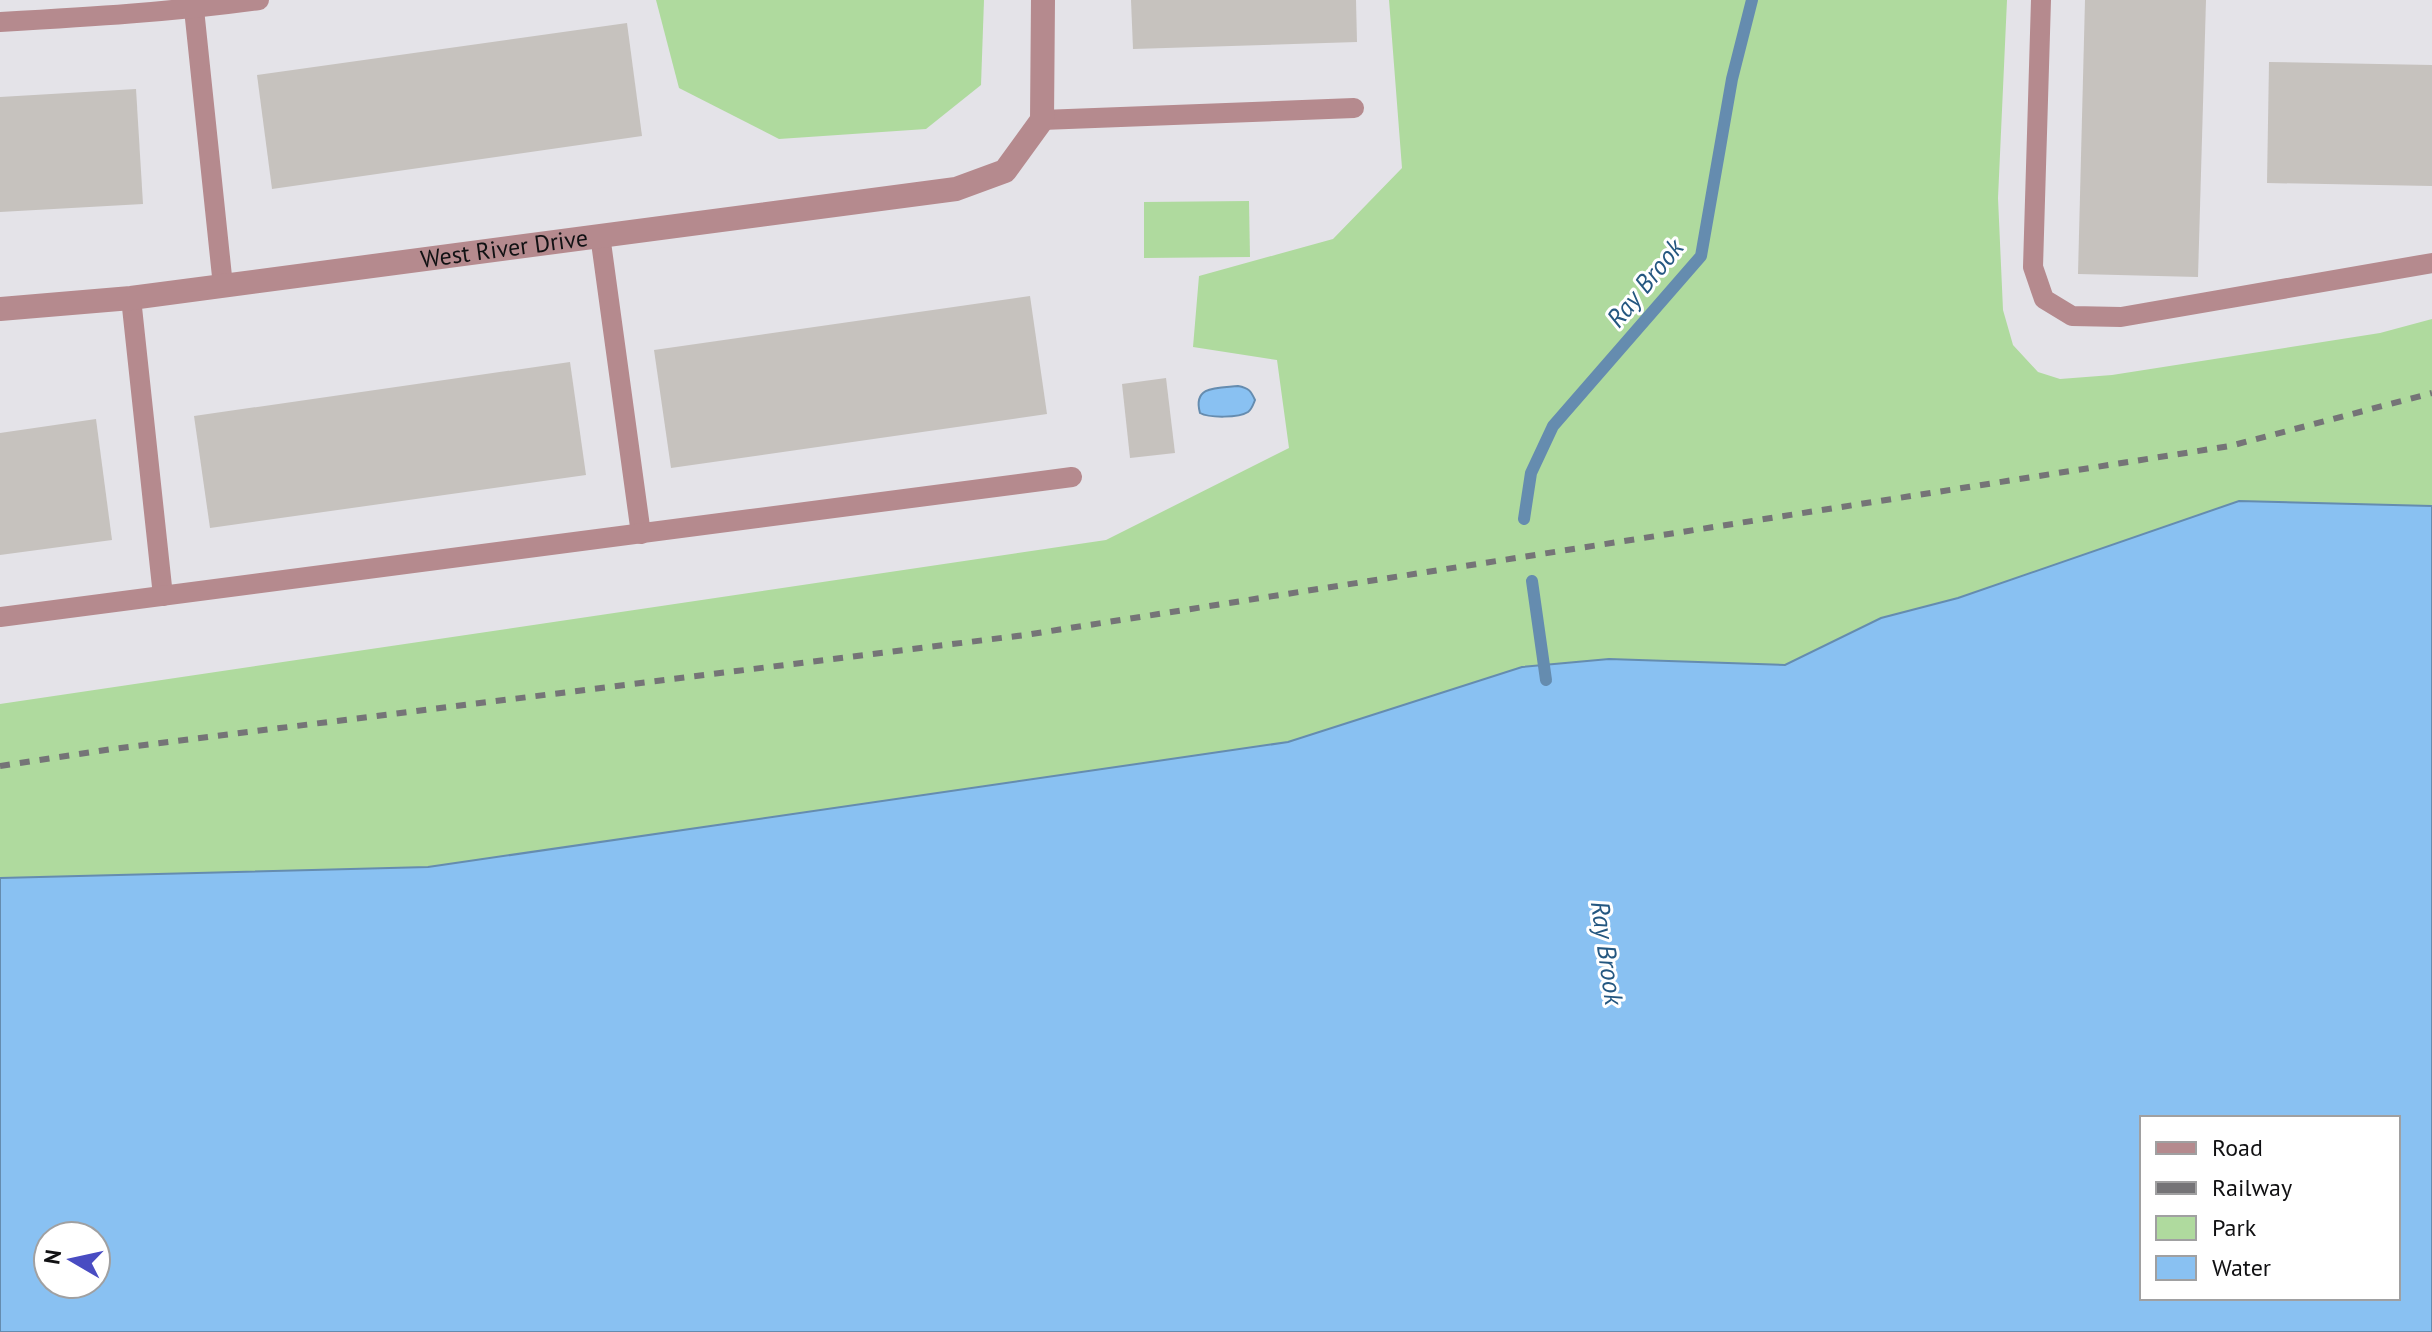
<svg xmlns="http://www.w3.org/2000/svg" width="2432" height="1332" font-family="'PT Sans',sans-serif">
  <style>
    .green { fill: #afda9e }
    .water { fill: #89c1f2; stroke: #658caf; stroke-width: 2; fill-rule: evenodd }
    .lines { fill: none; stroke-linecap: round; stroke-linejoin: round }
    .stream { stroke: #658caf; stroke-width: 12 }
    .building { fill: #c6c2be }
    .lane { stroke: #b58a8e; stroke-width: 20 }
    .street { stroke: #b58a8e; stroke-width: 24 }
    .rail { stroke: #757477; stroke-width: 6; stroke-dasharray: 10 10; stroke-linecap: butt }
    .labels { text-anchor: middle; stroke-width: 6; stroke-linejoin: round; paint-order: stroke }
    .street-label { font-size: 24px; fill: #111113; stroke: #fff }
    .water-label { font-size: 26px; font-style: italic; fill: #245780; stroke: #fff }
  </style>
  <rect width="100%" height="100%" fill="#e4e3e8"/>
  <g class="green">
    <path d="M 656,0 L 984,0 L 981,85 L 926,129 L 779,139 L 679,88 Z"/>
    <path d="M 1389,0 L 2007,0 L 1998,198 L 2003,310 L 2013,345 L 2038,372 L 2060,379 L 2112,375 L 2380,333 L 2432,319 L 2432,506 L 2239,501 L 1958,598 L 1881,618 L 1785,665 L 1609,659 L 1522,667 L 1288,742 L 428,867 L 0,878 L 0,704 L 1106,540 L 1289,448 L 1277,360 L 1193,347 L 1199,276 L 1333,239 L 1402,168 Z"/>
    <path d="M 1249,201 L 1250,257 L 1144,258 L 1144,202 Z"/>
  </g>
  <g class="water">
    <path d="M 1238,386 C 1249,388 1251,391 1255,400 C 1253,405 1252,409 1248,412 C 1239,418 1209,418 1200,413 C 1192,385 1219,388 1238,386 Z"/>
    <path d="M 2239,501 L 2432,506 L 2432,1332 L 0,1332 L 0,878 L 428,867 L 1288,742 L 1522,667 L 1609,659 L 1785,665 L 1881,618 L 1958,598 ZM 2142,1118 L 2398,1118 L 2398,1298 L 2142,1298 ZM 48,1236 L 96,1236 L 96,1284 L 48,1284 Z"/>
  </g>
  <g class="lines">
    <g class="stream">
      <path d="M 1524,519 L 1531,473 L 1553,426 L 1701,256 L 1732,79 L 1752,0"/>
      <path d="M 1532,581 L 1546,680"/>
    </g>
  </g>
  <g class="building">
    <path d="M 1131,0 L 1356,0 L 1357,42 L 1133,49 Z"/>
    <path d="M 2085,0 L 2206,0 L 2198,277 L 2078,274 Z"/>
    <path d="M 627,23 L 642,136 L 272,189 L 257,75 Z"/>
    <path d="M 2269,62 L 2432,65 L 2432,186 L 2267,183 Z"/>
    <path d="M 136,89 L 143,204 L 0,212 L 0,97 Z"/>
    <path d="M 1030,296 L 1047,414 L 671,468 L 654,350 Z"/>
    <path d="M 570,362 L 586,475 L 210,528 L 194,416 Z"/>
    <path d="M 1166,378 L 1175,453 L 1130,458 L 1122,384 Z"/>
    <path d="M 96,419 L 112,540 L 0,555 L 0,433 Z"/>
  </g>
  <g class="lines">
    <g class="lane">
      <path d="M 2041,0 L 2033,267 L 2044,299 L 2072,316 L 2121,317 L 2432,263"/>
      <path d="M 194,9 L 223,286"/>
      <path d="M 0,22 C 87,17 173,12 259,0"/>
      <path d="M 1042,120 L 1354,108"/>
      <path d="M 600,235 L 641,534"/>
      <path d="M 131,298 L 163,596"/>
      <path d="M 0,617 L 1072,477"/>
    </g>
    <path class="street" id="s1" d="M 0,309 L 131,298 L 956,189 L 1005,171 L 1042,120 L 1043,0"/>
    <path class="rail" d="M 0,766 L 112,749 L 1025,635 L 2230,446 L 2432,393"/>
  </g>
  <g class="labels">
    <g class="street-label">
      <text dy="8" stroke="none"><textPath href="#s1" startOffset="508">West River Drive</textPath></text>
    </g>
    <g class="water-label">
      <text transform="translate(1645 283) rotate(-51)" y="9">Ray Brook</text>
      <text transform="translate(1607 953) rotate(82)" y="9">Ray Brook</text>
    </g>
  </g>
  <rect x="2140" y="1116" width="260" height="184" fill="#ffffff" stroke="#a0a0a1" stroke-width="2"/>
  <rect x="2156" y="1142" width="40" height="12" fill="#b58a8e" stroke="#a0a0a1" stroke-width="2"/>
  <text x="2212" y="1156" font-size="24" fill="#111113">Road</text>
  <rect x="2156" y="1182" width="40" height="12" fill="#757477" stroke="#a0a0a1" stroke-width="2"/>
  <text x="2212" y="1196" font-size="24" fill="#111113">Railway</text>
  <rect x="2156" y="1216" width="40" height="24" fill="#afda9e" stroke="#a0a0a1" stroke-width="2"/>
  <text x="2212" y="1236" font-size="24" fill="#111113">Park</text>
  <rect x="2156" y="1256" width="40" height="24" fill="#89c1f2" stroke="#a0a0a1" stroke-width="2"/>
  <text x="2212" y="1276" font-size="24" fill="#111113">Water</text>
  <g transform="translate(72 1260) rotate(279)"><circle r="38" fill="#ffffff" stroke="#a0a0a1" stroke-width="2"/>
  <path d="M0-6L14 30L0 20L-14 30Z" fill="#494cc2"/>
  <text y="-12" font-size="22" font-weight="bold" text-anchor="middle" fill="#111113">N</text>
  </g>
</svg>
